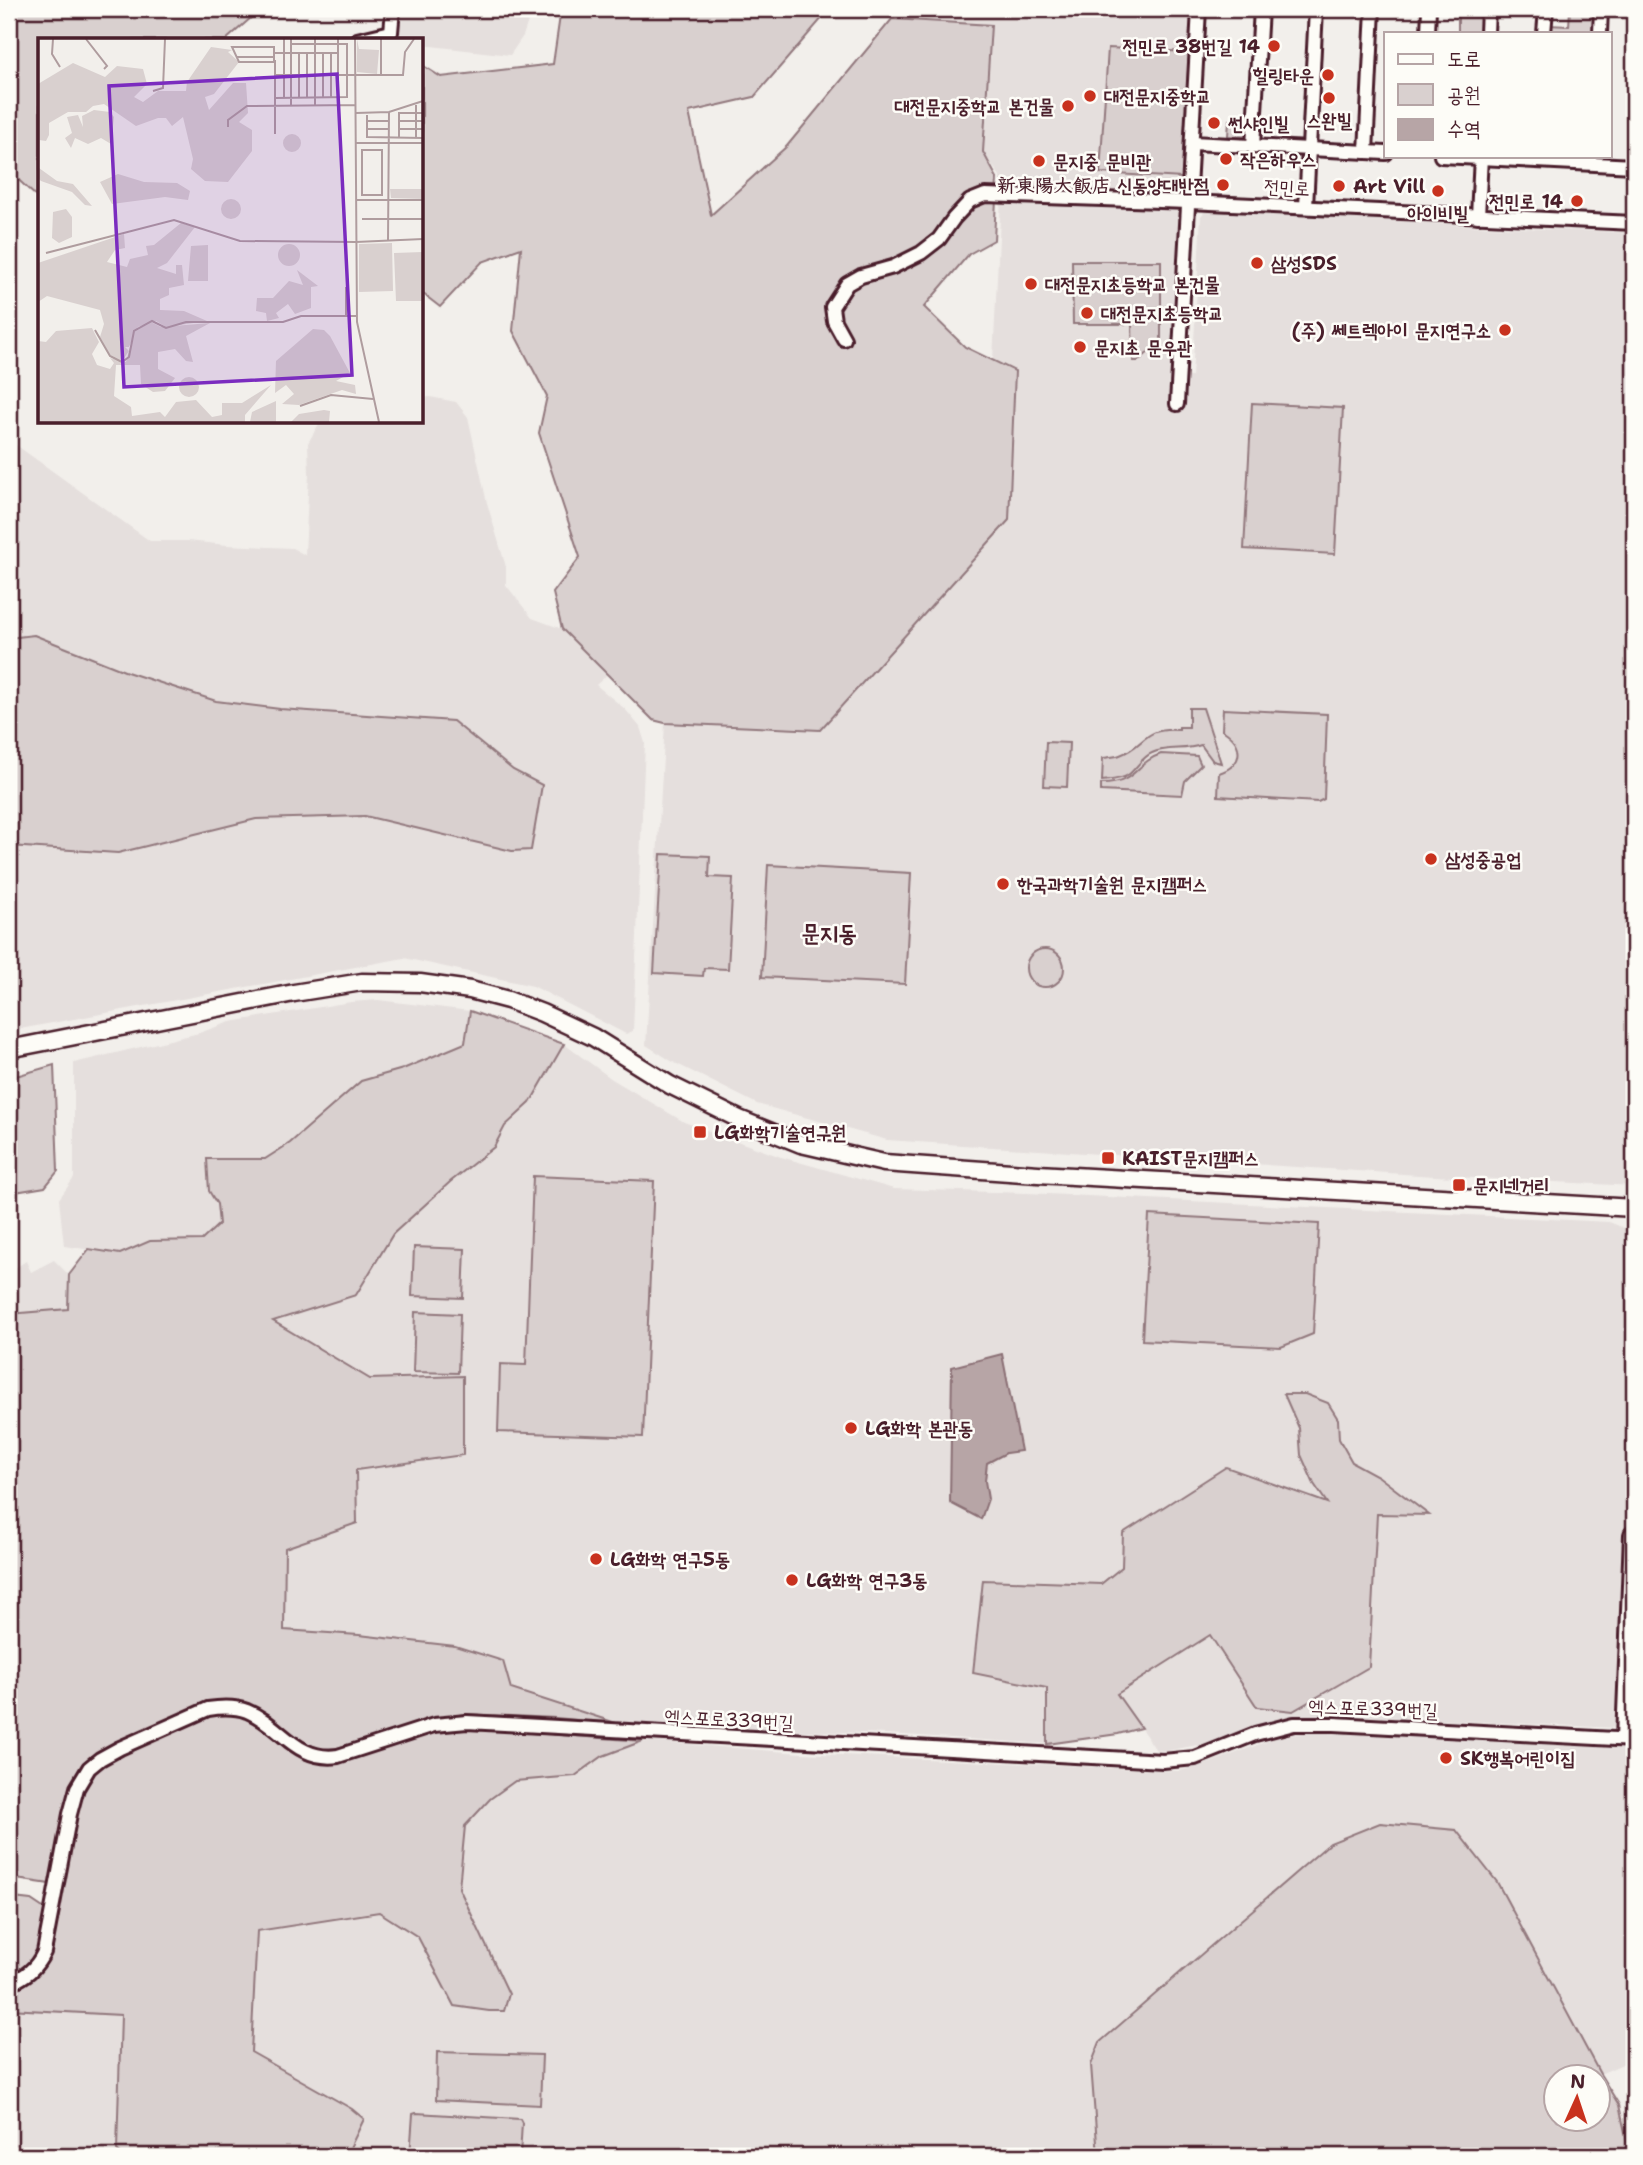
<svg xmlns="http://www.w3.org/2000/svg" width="1643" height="2165" font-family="'Shantell Sans','LXGW WenKai TC','Poor Story',sans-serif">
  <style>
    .built { fill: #e5dfdd }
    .green { fill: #d9d0cf; stroke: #92787d; stroke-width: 2; fill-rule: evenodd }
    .water { fill: #b7a5a6; stroke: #8b6f75; stroke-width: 2 }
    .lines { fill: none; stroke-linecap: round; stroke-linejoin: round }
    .minor-casing { stroke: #4a1f2b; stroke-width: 18 }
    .major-casing { stroke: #4a1f2b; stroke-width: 21 }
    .minor { stroke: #fdfcf7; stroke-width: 12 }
    .major { stroke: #fdfcf7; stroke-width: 16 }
    .poi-dot { fill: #c8321e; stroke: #fdfcf7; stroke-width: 2.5 }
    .labels { text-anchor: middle; stroke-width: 5; stroke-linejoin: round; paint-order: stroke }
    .poi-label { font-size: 19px; font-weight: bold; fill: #4a1f2b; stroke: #fdfcf7; text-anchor: start }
    .street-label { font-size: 19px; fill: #4a1f2b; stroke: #fdfcf7 }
    .quarter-label { font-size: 23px; font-weight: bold; fill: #4a1f2b; stroke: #fdfcf7 }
    .inset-road { fill: none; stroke: #af9c9e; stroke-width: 2 }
    .view { fill: #7b2cbf; fill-opacity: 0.15; stroke: #7b2cbf; stroke-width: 3.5 }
    .inset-edge { fill: none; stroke: #4a1f2b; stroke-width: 3.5 }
  </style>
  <rect width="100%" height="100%" fill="#f2efeb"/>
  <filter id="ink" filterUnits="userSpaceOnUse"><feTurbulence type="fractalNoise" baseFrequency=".0143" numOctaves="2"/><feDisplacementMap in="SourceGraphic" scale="14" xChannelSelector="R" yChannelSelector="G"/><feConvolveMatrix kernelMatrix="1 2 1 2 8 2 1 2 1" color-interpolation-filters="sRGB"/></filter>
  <g filter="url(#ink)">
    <g class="built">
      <path d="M 399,9 L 532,9 L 523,36 L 510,55 L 422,45 L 422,40 L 396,40 Z"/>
      <path d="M 892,9 L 1199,9 L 1183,194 L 1000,189 L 1000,176 L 983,153 L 991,25 L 892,19 Z"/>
      <path d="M 1001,197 L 1185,206 L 1177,376 L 1192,377 L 1201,216 L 1207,209 L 1480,226 L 1634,233 L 1634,1186 L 1434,1176 L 887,1140 L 757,1104 L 673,1062 L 646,1045 L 665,723 L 820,729 L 1009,520 L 1016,370 L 993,360 Z"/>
      <path d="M 430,397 L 456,402 L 468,417 L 487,503 L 506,567 L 506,585 L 532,618 L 562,629 L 607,675 L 596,685 L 625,709 L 640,727 L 645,743 L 633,1031 L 626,1034 L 533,986 L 404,958 L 9,1031 L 9,440 L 150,541 L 188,541 L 227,545 L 292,548 L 305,555 L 309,474 L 308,443 L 320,422 L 422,422 L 422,398 Z"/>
      <path d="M 378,1000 L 470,1011 L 465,1043 L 403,1069 L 361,1081 L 290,1143 L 265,1159 L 207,1160 L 209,1190 L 217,1204 L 219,1225 L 202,1240 L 150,1241 L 120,1254 L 64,1246 L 59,1199 L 74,1178 L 74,1063 L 199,1033 L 230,1022 L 351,1002 Z"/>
      <path d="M 564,1044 L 612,1079 L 684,1122 L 781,1157 L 894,1189 L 1027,1193 L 1609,1222 L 1624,1228 L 1634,1228 L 1634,1730 L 1629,1729 L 1626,1725 L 1634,1528 L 1628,1527 L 1620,1725 L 1617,1728 L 1331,1715 L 1263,1726 L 1201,1750 L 1197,1745 L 1167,1751 L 1156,1750 L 1117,1694 L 1210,1635 L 1282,1709 L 1293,1711 L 1369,1667 L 1377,1514 L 1427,1515 L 1378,1476 L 1352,1462 L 1339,1439 L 1338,1419 L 1284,1394 L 1299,1428 L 1301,1455 L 1314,1484 L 1328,1504 L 1122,1567 L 1101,1584 L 984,1581 L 1047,1688 L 1047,1744 L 887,1734 L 619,1724 L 511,1689 L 503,1661 L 455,1646 L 359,1635 L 284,1631 L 285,1548 L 357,1523 L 356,1470 L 463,1455 L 463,1377 L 370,1379 L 272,1321 L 356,1295 L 393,1234 L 450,1182 L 494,1147 L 505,1126 L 530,1103 Z"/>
      <path d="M 54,1260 L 69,1275 L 68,1309 L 9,1314 L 9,1272 L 26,1261 L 31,1272 Z"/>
      <path d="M 1309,1732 L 1634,1749 L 1634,2059 L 1600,2074 L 1497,1882 L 1091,2065 L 1098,2156 L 346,2156 L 364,2119 L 251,2052 L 257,1931 L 379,1912 L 418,1937 L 454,2006 L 509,1994 L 459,1888 L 465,1826 L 490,1799 L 516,1781 L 575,1776 L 603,1756 L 643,1741 L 801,1753 L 1179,1771 L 1212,1762 L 1278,1737 Z"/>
      <path d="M 9,2009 L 121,2015 L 117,2150 L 124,2156 L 9,2156 Z"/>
    </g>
    <g class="green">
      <path d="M 9,9 L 261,9 L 226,40 L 40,40 L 40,200 L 9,171 Z"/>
      <path d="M 561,9 L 830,9 L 754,97 L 689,112 L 711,215 L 787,146 L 892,19 L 991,25 L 983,152 L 997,178 L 994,240 L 969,254 L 924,307 L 965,347 L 1015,371 L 1009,520 L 820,730 L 665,723 L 653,720 L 562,629 L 553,593 L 580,557 L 539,433 L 547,396 L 513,331 L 521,248 L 482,262 L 440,307 L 422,293 L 422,65 L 441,77 L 553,64 Z"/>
      <path d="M 1570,10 L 1596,11 L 1595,33 L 1548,33 L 1548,25 L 1569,26 Z"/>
      <path d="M 1458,16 L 1483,17 L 1482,33 L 1458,32 Z"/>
      <path d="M 1108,48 L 1189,52 L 1182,178 L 1100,173 Z"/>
      <path d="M 1229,120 L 1253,121 L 1251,133 L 1247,137 L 1228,136 Z"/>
      <path d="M 1072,261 L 1161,261 L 1161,342 L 1138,361 L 1133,361 L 1132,324 L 1073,324 Z"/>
      <path d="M 1252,403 L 1343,408 L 1335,554 L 1244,549 Z"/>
      <path d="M 34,635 L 127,672 L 216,701 L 280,709 L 453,721 L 513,770 L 542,785 L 531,850 L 512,851 L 365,816 L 256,819 L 118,853 L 9,846 L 9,638 Z"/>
      <path d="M 1189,708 L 1203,708 L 1221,763 L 1213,761 L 1201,745 C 1185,751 1167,746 1152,753 C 1142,757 1137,768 1128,775 C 1121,780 1111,780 1102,781 L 1103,758 C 1109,757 1115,757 1120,755 C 1147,745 1142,727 1179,730 L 1179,727 L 1189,727 Z"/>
      <path d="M 1223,709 L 1327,714 L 1324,799 L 1318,802 L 1218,796 L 1219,773 C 1245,764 1244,743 1222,730 Z"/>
      <path d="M 1046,742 L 1069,743 L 1067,787 L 1044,786 Z"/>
      <path d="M 1161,754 L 1197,756 L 1201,765 L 1185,781 L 1182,795 L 1101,791 L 1101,784 C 1138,784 1134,763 1161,754 Z"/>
      <path d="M 661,854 L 710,856 L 709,877 L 733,878 L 728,969 L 704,968 L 703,976 L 654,973 Z"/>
      <path d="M 768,865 L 911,873 L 905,984 L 762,977 Z"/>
      <circle cx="1045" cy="968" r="19"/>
      <path d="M 470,1011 L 564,1044 L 530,1103 L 505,1126 L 494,1147 L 450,1182 L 393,1234 L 356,1295 L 273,1321 L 370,1379 L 463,1376 L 463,1455 L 356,1470 L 357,1523 L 285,1548 L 284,1630 L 359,1635 L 455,1646 L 503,1661 L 511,1689 L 619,1724 L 556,1718 L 463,1714 L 427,1722 L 337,1748 L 321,1749 L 308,1744 L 241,1703 L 214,1701 L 122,1739 L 96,1755 L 64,1812 L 50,1884 L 16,1879 L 14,1898 L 31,1900 L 46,1910 C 42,1938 40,1965 9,1975 L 9,1314 L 68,1309 L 69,1275 L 89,1249 L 120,1254 L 150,1241 L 202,1240 L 219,1224 L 217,1204 L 209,1191 L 207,1159 L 265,1159 L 290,1143 L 361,1081 L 403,1069 L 465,1043 Z"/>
      <path d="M 54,1065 L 58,1171 L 45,1187 L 9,1193 L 9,1078 Z"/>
      <path d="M 533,1176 L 654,1181 L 643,1437 L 498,1432 L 500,1364 L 526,1365 Z"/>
      <path d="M 1149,1215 L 1319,1224 L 1313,1334 L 1281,1347 L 1142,1340 Z"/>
      <path d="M 414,1247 L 465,1249 L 463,1298 L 412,1296 Z"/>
      <path d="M 415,1312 L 460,1314 L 458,1373 L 413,1372 Z"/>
      <path d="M 1284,1394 L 1305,1394 L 1328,1403 L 1338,1419 L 1339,1439 L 1352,1462 L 1378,1476 L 1429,1515 L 1377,1514 L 1369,1667 L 1293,1711 L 1257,1707 L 1210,1635 L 1117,1694 L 1141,1728 L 1118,1734 L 1047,1744 L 1047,1688 L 973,1673 L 983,1580 L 1101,1584 L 1122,1567 L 1123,1533 L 1226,1467 L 1327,1503 L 1314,1484 L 1301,1455 L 1299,1428 Z"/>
      <path d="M 229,1711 L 242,1715 L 265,1729 L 285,1748 L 304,1759 L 317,1763 L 350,1759 L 431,1733 L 461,1728 L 643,1741 L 603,1756 L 575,1776 L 515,1781 L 490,1799 L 465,1826 L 459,1888 L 509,1994 L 504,2011 L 489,2011 L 454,2006 L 418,1937 L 379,1912 L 257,1931 L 251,2052 L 352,2109 L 364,2119 L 346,2156 L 124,2156 L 117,2150 L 121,2015 L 9,2009 L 9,1989 C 30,1983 42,1972 50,1952 L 75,1814 L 84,1790 L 91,1775 L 98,1767 L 113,1756 L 212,1713 Z"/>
      <path d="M 1380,1823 L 1456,1830 L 1497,1882 L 1600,2074 L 1619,2105 L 1630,2155 L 1098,2156 L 1091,2065 L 1100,2042 L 1330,1843 ZM 1556,2078 L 1598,2078 L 1598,2120 L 1556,2120 Z"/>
      <path d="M 437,2052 L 542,2055 L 540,2105 L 436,2100 Z"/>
      <path d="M 416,2113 L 520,2119 L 522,2123 L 520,2156 L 410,2156 L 413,2114 Z"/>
    </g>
    <path class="water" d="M 1002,1354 L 1021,1451 L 1006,1453 L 987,1463 L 985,1481 L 988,1499 L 981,1519 L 950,1503 L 952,1367 Z"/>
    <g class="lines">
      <defs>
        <g id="minor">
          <path d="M 1428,33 L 1429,9"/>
          <path d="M 1487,33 L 1488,9"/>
          <path d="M 1544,33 L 1546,9"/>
          <path d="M 1600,33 L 1601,9"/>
          <path d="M 357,40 L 391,32 L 393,9"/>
          <path d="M 1192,143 L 1386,153"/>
          <path d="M 1253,146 L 1261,9"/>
          <path d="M 1366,152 L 1373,9"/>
          <path d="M 1441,156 L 1634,166"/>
          <path d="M 1306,207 L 1316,9"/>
          <path d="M 1478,216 L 1481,156"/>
          <path d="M 844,339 L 834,321 L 832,307 L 847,284 L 861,276 L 893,267 L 921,253 L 939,239 L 954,218 L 970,201 L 985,195 L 1189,202 L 1634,223"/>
          <path d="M 1177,404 L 1199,9"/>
          <path d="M 1623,1739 L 1631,1534"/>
          <path d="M 9,1984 C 26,1976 36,1969 44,1952 L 70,1814 L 77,1788 L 89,1768 L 100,1759 L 120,1748 L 208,1709 C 221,1707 234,1706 247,1711 C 281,1725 296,1762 338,1756 L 434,1725 L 467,1722 L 1163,1761 L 1195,1758 L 1255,1734 L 1294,1724 L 1334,1724 L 1634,1740"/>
        </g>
        <path id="major" d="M 9,1049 L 294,993 L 362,982 L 420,983 L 470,990 L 508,1000 L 542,1013 L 593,1037 L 670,1085 L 739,1119 L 801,1144 L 884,1163 L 1038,1174 L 1634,1208"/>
      </defs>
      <use href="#minor" class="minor-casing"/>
      <use href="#major" class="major-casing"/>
      <use href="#minor" class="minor"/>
      <use href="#major" class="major"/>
    </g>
  </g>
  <g class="poi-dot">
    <circle cx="1274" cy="46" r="7"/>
    <circle cx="1328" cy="75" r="7"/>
    <circle cx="1090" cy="96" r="7"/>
    <circle cx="1329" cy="98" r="7"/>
    <circle cx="1068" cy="106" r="7"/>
    <circle cx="1214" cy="123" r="7"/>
    <circle cx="1226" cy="159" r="7"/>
    <circle cx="1039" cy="161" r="7"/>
    <circle cx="1223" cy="185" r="7"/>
    <circle cx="1339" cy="186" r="7"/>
    <circle cx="1438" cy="191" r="7"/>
    <circle cx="1577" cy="201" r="7"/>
    <circle cx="1257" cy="263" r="7"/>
    <circle cx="1031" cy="284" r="7"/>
    <circle cx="1087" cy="313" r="7"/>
    <circle cx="1505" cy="330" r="7"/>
    <circle cx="1080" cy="347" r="7"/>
    <circle cx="1431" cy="859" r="7"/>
    <circle cx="1003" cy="884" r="7"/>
    <rect x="693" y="1125" width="14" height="14" rx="3.5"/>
    <rect x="1101" y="1151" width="14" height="14" rx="3.5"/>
    <rect x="1452" y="1178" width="14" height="14" rx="3.5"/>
    <circle cx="851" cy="1428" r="7"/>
    <circle cx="596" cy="1559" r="7"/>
    <circle cx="792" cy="1580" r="7"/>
    <circle cx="1446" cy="1758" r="7"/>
  </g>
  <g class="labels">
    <g class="poi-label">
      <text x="1260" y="53" text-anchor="end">전민로 38번길 14</text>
      <text x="1314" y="82" text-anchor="end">힐링타운</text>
      <text x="1104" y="103">대전문지중학교</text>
      <text x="1054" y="113" text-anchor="end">대전문지중학교 본건물</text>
      <text x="1329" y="127" text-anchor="middle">스완빌</text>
      <text x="1228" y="130">썬샤인빌</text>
      <text x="1240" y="166">작은하우스</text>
      <text x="1053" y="168">문지중 문비관</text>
      <text x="1209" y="192" text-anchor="end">新東陽大飯店 신동양대반점</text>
      <text x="1353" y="193">Art Vill</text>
      <text x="1563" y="208" text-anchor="end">전민로 14</text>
      <text x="1438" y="220" text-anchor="middle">아이비빌</text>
      <text x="1271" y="270">삼성SDS</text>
      <text x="1045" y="291">대전문지초등학교 본건물</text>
      <text x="1101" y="320">대전문지초등학교</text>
      <text x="1491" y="337" text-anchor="end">(주) 쎄트렉아이 문지연구소</text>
      <text x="1094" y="354">문지초 문우관</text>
      <text x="1445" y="866">삼성중공업</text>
      <text x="1017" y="891">한국과학기술원 문지캠퍼스</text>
      <text x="714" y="1139">LG화학기술연구원</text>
      <text x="1122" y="1165">KAIST문지캠퍼스</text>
      <text x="1473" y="1192">문지네거리</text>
      <text x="865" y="1435">LG화학 본관동</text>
      <text x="610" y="1566">LG화학 연구5동</text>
      <text x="806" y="1587">LG화학 연구3동</text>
      <text x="1460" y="1765">SK행복어린이집</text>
    </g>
    <g class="street-label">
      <text transform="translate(1287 187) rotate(3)" y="7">전민로</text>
      <text transform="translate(1373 1708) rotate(2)" y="7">엑스포로339번길</text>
      <text transform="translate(729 1719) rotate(3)" y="7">엑스포로339번길</text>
    </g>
    <g class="quarter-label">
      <text x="829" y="941">문지동</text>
    </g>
  </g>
  <g transform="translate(38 38)">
    <rect width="385" height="385" fill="#f2efeb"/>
    <path d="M 319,1 L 321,11 L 341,12 L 339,36 L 319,34 ZM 173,9 L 194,12 L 190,14 L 201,24 L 176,56 L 167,59 L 171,72 L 195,45 L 208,45 L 210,75 L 201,84 L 214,92 L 214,113 L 190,144 L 167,143 L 153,131 L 155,121 L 145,79 L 134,88 L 128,80 L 120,80 L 98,88 L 66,66 L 55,68 L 48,74 L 30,74 L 11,85 L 11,97 L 8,103 L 1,102 L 0,46 L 35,25 L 67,39 L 79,28 L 105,31 L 109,46 L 96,59 L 105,64 L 120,53 L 148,53 L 149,44 ZM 56,72 L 72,74 L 76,79 L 73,106 L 63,100 L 50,106 L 37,100 L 33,110 L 27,100 L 34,95 L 29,79 L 40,77 L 45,89 L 44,78 ZM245 105a9 9 0 1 1 18 0a9 9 0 1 1-18 0ZM 0,121 L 1,130 L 19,143 L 35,146 L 54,168 L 47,167 L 34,154 L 3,143 L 0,140 ZM 80,136 L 106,144 L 139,145 L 152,153 L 150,162 L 127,159 L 74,166 L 62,144 ZM 352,151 L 385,151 L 385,161 L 353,160 ZM183 171a10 10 0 1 1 20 0a10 10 0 1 1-20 0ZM 28,171 L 34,179 L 34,199 L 21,205 L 14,200 L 15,174 ZM 143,185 L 157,189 L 129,225 L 119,230 L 138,236 L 138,227 L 144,227 L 146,247 L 131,250 L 131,257 L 122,261 L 122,272 L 146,273 L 169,283 L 128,289 L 118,283 L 100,289 L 91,309 L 87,309 L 91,313 L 84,323 L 72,317 L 62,299 L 66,286 L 62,272 L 9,258 L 0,264 L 0,225 L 86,196 L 87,210 L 77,212 L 69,224 L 89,229 L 92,221 L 110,217 L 108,208 L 116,207 ZM 354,205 L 355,253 L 321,254 L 321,206 ZM240 217a11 11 0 1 1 22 0a11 11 0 1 1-22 0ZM 170,207 L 170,243 L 150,243 L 153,208 ZM 385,214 L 385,263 L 358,263 L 356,215 ZM 259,232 L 280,248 L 273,249 L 273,270 L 257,276 L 250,266 L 238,275 L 241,280 L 229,283 L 228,275 L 218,273 L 219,260 L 235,260 L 251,243 L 265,247 ZM 113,284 L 123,289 L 172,285 L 148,298 L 155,324 L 148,323 L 137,311 L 120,314 L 120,331 L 137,340 L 127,353 L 115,354 L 103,346 L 102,327 L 78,327 L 76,358 L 93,369 L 94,378 L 122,374 L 127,379 L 138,364 L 158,362 L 174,379 L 184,377 L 184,365 L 204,365 L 233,347 L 207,377 L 207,384 L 0,384 L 0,303 L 8,304 L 18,293 L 54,290 L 61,304 L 54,316 L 59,327 L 72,331 L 76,325 L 72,320 L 88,324 L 96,294 ZM 275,291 L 286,292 L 292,298 L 312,335 L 298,343 L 317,347 L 318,356 L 304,352 L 261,367 L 244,366 L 256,356 L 248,347 L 237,355 L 238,323 ZM141 349a10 10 0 1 1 20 0a10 10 0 1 1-20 0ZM 238,363 L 238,384 L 212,384 L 214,374 ZM 286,372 L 292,373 L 291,384 L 253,384 L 261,376 Z" fill="#d9d0cf"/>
    <path class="inset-road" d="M 15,1 L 14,16 L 22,29M 48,1 L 69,28 L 66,31M 253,1 L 253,68M 317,1 L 319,284 L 341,384M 236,9 L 236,24 L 201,24 L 194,9 L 237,9M 237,15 L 301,15M 261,15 L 261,60M 269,15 L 269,60M 293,15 L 293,60M 199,19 L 236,19M 237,37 L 365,37 L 367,14 L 376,1M 343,38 L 343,1M 115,53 L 125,50 L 127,1M 237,60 L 309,59 L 309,6 L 253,6M 246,60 L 246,1M 285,60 L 285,15M 300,67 L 300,1M 277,68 L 277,1M 318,75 L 351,74 L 385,63M 329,83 L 351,83M 361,83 L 385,83M 190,89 L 190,82 L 209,68 L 317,67M 329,91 L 351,91M 361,91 L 385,91M 237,96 L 237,22M 329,99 L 385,100M 361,99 L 361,75 L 385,75M 329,100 L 329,77M 378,101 L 378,67M 317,105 L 385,105M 324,112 L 344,112 L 344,157 L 324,157 ZM 319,162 L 385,162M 324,181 L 385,181M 350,203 L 351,74M 318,204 L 385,201M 8,215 L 136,182 L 202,203 L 318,204M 308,249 L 308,278M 57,292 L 72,318 L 84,324 L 91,319 L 96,293 L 114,283 L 128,290 L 148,284 L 245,284 L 263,278 L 319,278M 262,368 L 293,357 L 335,361"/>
    <path class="view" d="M 299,36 L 314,337 L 86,349 L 71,48 Z"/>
    <rect width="385" height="385" class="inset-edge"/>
  </g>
  <rect width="1643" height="2165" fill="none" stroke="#fdfcf7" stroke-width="35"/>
  <rect x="18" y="18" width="1608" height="2130" fill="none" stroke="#4a1f2b" stroke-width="2.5" filter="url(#ink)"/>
  <rect x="1384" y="32" width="228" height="126" fill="#fdfcf7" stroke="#b5a4a5" stroke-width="2"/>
  <rect x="1398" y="54" width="35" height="10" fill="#fdfcf7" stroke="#b5a4a5" stroke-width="2"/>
  <text x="1447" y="66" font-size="21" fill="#4a1f2b">도로</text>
  <rect x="1398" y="84" width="35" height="21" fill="#d9d0cf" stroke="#b5a4a5" stroke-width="2"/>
  <text x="1447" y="102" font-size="21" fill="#4a1f2b">공원</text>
  <rect x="1398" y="119" width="35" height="21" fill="#b7a5a6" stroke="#b5a4a5" stroke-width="2"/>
  <text x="1447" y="136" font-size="21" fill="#4a1f2b">수역</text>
  <g transform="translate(1577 2098) rotate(3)"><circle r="33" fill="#fdfcf7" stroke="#b5a4a5" stroke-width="2"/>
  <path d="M0-5L12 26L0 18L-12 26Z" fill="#c8321e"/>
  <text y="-10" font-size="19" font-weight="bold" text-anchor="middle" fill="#4a1f2b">N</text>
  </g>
</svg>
